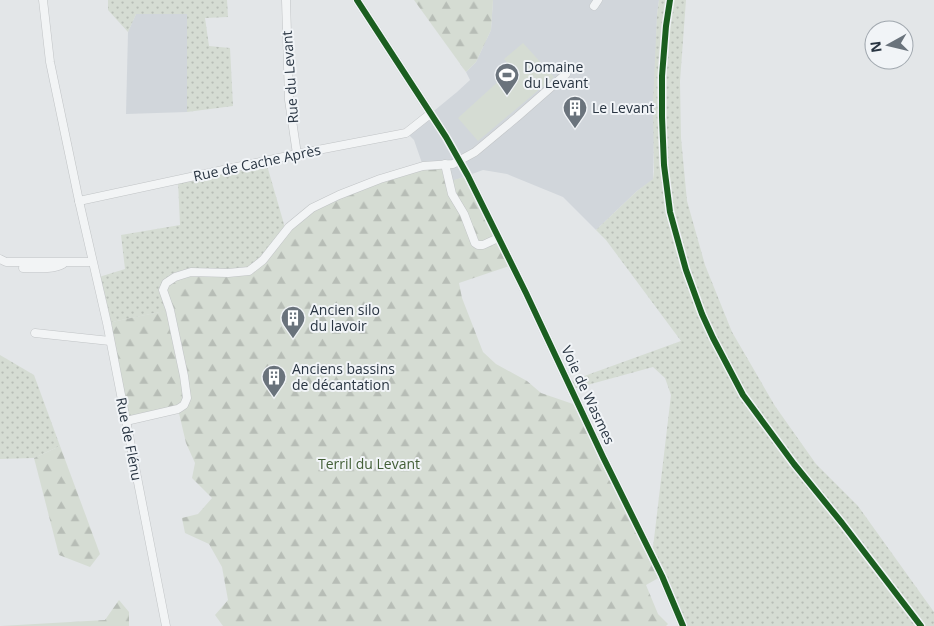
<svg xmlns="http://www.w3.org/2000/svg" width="934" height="626" font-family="'Open Sans',sans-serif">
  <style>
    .built { fill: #d1d6db }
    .grass { fill: url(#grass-dots) }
    .forest { fill: url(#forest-firs) }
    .green { fill: #d5dcd3 }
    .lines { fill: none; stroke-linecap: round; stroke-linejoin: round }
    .minor-tunnel { stroke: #bec3c7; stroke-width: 8; stroke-dasharray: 8 4; stroke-linecap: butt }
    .minor-casing { stroke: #c1c4c6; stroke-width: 9 }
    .minor { stroke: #f2f4f5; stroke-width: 8 }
    .cycleway-casing { stroke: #f1f4f7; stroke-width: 9 }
    .cycleway { stroke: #1b5e20; stroke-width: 6 }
    .labels { text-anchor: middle; stroke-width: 4; stroke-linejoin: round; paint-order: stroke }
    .poi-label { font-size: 14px; fill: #293542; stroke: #f1f4f7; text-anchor: start }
    .street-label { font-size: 14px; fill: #293542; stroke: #f1f4f7 }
    .park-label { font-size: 14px; fill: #425e36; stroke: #f1f4f7 }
  </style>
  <defs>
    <pattern id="grass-dots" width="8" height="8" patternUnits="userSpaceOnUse" patternTransform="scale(1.25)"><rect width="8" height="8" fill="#d5dcd3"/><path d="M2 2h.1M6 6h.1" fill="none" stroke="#b7bdb6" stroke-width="1.8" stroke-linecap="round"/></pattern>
    <pattern id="forest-firs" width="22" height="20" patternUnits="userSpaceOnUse" patternTransform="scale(1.25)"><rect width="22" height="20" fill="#d5dcd3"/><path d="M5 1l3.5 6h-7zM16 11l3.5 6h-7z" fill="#b7bdb6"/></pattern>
  </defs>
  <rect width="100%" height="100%" fill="#e3e6e8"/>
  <g class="built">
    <path d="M 493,0 L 659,0 L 657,15 L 653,180 L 637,191 L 596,230 L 563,197 L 507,174 L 483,170 L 450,182 L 423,166 L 414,140 L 407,133 L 457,92 L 470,80 L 466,72 L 476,62 L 491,30 Z"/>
    <path d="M 136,14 L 188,14 L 187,112 L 126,114 L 128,32 Z"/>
  </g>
  <g class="grass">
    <path d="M 108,0 L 227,0 L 228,17 L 205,18 L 209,46 L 230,48 L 233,106 L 187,112 L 187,14 L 136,14 L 128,32 L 108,10 Z"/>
    <path d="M 659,0 L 686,0 L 680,81 L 681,138 L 687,201 L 705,265 L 732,332 L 775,406 L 816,464 L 858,506 L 934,612 L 934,626 L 683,626 L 652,556 L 671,395 L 665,378 L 653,367 L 569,390 L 565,383 L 681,341 L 606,240 L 596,230 L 637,191 L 653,179 L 654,172 L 653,103 L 657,15 Z"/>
    <path d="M 266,162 L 286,231 L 263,260 L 170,310 L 107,323 L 99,277 L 125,269 L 121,235 L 180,225 L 178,181 Z"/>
    <path d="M 0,355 L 34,375 L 60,446 L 34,458 L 0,459 Z"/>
  </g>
  <g class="forest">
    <path d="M 414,0 L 493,0 L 491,30 L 476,62 L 466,72 Z"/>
    <path d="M 445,164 L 450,181 L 468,176 L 512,265 L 459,283 L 462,298 L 483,352 L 496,364 L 527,381 L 541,393 L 573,404 L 603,457 L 662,576 L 646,585 L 658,614 L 668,624 L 666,626 L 223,626 L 215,615 L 228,600 L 222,567 L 209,544 L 185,533 L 182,518 L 198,514 L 212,498 L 192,478 L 195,463 L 186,443 L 178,409 L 126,421 L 107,323 L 169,310 L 166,283 L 191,272 L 249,271 L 312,208 L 380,179 Z"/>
    <path d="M 60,446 L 100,554 L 90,567 L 59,555 L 34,458 Z"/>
    <path d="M 119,600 L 129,612 L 129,626 L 0,626 L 105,620 Z"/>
  </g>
  <path class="green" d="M 523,43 L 554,77 L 478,141 L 458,118 L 512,69 L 504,59 Z"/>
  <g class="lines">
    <path class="minor-tunnel" d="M 446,137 L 468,176"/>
    <defs>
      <g id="minor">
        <path d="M 43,0 L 50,62 L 79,201 L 107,323 L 166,626"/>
        <path d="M 286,0 L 289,100 L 297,154"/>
        <path d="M 357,0 L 446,137"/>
        <path d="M 594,6 L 598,0"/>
        <path d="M 445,164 L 452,194 L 464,214 L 475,243 L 478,245 L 483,245 L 498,238"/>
        <path d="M 468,176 L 526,293 L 603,457 L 662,576 L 683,626"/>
        <path d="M 79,201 L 297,154 L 406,133 L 430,114"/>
        <path d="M 0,259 L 6,262 L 92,262"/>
        <path d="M 23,268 C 35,268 52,270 63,264"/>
        <path d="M 35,333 L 110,341"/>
        <path d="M 126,421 L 178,409 L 184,405 L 187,398 L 184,376 L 170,310 L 163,290 L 166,283 L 175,277 L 191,272 L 228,273 L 249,271 L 263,260 L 289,227 L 312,208 L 339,195 L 380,179 L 423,166 L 453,164 L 475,152 L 517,117 L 566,74"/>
      </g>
    </defs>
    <use href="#minor" class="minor-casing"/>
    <use href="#minor" class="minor"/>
    <defs>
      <g id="cycleway">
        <path d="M 357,0 L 446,137 L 468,176 L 526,293 L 603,457 L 662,576 L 683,626"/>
        <path d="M 670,0 L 666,26 L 662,76 L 662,117 L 664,165 L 670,212 L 686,270 L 702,314 L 713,338 L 743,395 L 794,464 L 842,523 L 921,626"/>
      </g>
    </defs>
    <use href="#cycleway" class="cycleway-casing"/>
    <use href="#cycleway" class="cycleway"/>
  </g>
  <defs>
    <symbol id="stadium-pin" viewBox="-11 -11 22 30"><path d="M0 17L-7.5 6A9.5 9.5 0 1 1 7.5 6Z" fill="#6a737c" stroke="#f1f4f7"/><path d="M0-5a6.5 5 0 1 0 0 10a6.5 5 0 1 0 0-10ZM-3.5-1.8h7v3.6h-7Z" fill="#fff"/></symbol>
    <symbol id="building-pin" viewBox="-11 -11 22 30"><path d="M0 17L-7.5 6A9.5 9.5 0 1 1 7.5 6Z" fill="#6a737c" stroke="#f1f4f7"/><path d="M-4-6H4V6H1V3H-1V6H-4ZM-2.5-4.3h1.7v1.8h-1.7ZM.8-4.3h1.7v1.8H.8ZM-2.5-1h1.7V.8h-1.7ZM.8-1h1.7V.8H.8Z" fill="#fff"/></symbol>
  </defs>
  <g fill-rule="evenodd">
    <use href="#stadium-pin" x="493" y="61" width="28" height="38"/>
    <use href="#building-pin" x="561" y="94" width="28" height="38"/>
    <use href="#building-pin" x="279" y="304" width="28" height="38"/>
    <use href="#building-pin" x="260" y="363" width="28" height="38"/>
  </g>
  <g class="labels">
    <g class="poi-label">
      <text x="524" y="72">Domaine<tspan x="524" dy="16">du Levant</tspan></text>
      <text x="592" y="113">Le Levant</text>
      <text x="310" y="315">Ancien silo<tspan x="310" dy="16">du lavoir</tspan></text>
      <text x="292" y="374">Anciens bassins<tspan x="292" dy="16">de décantation</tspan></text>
    </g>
    <g class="street-label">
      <text transform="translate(290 77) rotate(-94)" y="5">Rue du Levant</text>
      <text transform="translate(257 163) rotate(-12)" y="5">Rue de Cache Après</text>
      <text transform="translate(588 395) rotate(65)" y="5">Voie de Wasmes</text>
      <text transform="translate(129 439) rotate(79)" y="5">Rue de Flénu</text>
    </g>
    <g class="park-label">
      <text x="369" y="469">Terril du Levant</text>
    </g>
  </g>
  <g transform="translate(889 45) rotate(262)"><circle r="24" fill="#f1f4f7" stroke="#a1a8af"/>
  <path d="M0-4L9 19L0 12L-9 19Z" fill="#6a737c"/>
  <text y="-8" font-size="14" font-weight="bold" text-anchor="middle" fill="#293542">N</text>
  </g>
</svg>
